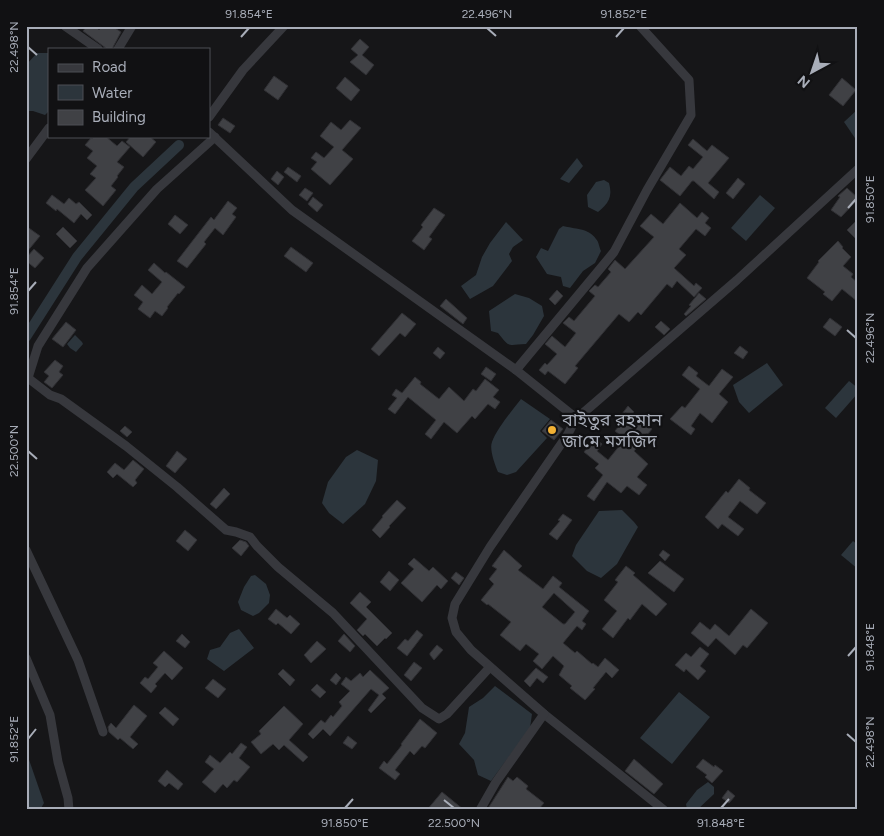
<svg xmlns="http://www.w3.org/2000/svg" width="884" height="836" font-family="Figtree,'Noto Sans Bengali',sans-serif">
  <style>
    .water { fill: #2c353c }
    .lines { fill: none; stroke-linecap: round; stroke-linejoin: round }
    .canal { stroke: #2c353c; stroke-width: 10 }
    .building { fill: #404145; stroke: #303034; fill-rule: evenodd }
    .minor { stroke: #37383d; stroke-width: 9 }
    .ticks { fill: none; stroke: #a8adb8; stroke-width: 2 }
    .poi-dot { fill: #f2b134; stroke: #111113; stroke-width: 2 }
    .labels { text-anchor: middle; stroke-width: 4.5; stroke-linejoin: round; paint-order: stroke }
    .poi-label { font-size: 18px; fill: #a8adb8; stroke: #111113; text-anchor: start }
    .neatline { fill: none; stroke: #a8adb8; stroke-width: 2 }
    .ticks-label { font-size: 12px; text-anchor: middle; fill: #a8adb8 }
  </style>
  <rect width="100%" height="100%" fill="#161618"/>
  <g class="water">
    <path d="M 37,53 L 49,53 L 49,111 L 45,115 L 33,111 L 26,111 L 26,65 Z"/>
    <path d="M 858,109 L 858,140 L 857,141 L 844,122 Z"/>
    <path d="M 577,158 L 583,166 L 569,183 L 560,179 Z"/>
    <path d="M 604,180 L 609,183 C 613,197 608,204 598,212 L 588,207 L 587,195 L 596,182 Z"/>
    <path d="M 760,195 L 775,208 L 746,241 L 731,228 Z"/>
    <path d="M 506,222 L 523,240 L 513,247 L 509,254 L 512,261 L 493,286 L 470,299 L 461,286 L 476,275 L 482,257 L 490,243 Z"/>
    <path d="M 563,226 C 574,229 589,228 596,239 C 599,242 599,247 601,251 L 595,263 L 583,271 L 570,288 L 563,286 L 561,277 L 547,274 L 536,257 L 541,248 L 548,251 L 559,229 Z"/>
    <path d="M 515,294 L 529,298 L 542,306 L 544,316 L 533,335 L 526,344 C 507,345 510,348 498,333 L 491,331 L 489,311 Z"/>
    <path d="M 75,335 L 82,342 L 83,344 L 76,352 L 70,348 L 67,344 Z"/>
    <path d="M 767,363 L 783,385 L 749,413 L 739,402 L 733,385 Z"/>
    <path d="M 849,381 L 858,388 L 858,393 L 836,418 L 825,408 Z"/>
    <path d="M 521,399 L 550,419 L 540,431 L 547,438 L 516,472 L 507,475 L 498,472 C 495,465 489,449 492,442 C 496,430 513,409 521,399 Z"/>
    <path d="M 357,450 L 378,460 L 376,481 L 365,504 L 343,524 L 329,513 L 322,503 L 328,482 L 346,457 Z"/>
    <path d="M 622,510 L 634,522 L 638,527 L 617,564 L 601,578 L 587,571 L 572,556 L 576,545 L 599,511 Z"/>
    <path d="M 853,541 L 858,545 L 858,569 L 841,555 Z"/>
    <path d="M 255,575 L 266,584 L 270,595 L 269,603 L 259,613 L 253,616 L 241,610 L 238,602 L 244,587 L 251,576 Z"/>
    <path d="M 239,629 L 254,648 L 224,671 L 207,659 L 210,650 L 220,647 L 230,633 Z"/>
    <path d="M 495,686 L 532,714 L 530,728 L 491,781 L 478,775 L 474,760 L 459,744 L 465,733 L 469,707 L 483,698 Z"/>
    <path d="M 679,692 L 710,717 L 672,764 L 640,738 Z"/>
    <path d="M 26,751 L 44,803 L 40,810 L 26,810 Z"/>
    <path d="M 708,782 L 714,787 L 714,794 L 697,810 L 687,809 L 686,804 L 697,790 Z"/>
  </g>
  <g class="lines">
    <path class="canal" d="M 26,337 L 77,257 L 134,187 L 179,145"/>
  </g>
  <g class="building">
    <path d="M 87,26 L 95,26 L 99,30 L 102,26 L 112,26 L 121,32 L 112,49 L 107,49 L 83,31 Z"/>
    <path d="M 360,39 L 369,47 L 362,55 L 374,65 L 366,75 L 350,62 L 358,55 L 351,49 Z"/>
    <path d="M 274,76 L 288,86 L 278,100 L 264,90 Z"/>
    <path d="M 345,77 L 360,90 L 351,101 L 336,88 Z"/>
    <path d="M 842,78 L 856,90 L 843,106 L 829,95 Z"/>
    <path d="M 223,118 L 235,126 L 230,133 L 218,125 Z"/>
    <path d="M 350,120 L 361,128 L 342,150 L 353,159 L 330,185 L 311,169 L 317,162 L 311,158 L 316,152 L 324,158 L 334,147 L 320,136 L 331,122 L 341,130 Z"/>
    <path d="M 95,136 L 105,136 L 117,146 L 122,141 L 130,147 L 117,162 L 124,167 L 117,176 L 118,177 L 111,186 L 116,190 L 103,206 L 85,190 L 96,178 L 90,174 L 97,166 L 87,158 L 93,151 L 85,145 L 91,138 L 92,139 Z"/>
    <path d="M 131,136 L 149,136 L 156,142 L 143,157 L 126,142 Z"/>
    <path d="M 693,139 L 707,151 L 712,145 L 729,158 L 708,183 L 719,192 L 714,199 L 694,181 L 692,181 L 680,196 L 660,180 L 670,167 L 681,176 L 689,166 L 693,169 L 703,157 L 688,145 Z"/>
    <path d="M 288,167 L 301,176 L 297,182 L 284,172 Z"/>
    <path d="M 277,171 L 284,177 L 278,185 L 271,179 Z"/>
    <path d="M 738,178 L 745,184 L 733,199 L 726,193 Z"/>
    <path d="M 305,188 L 313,193 L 307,201 L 299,195 Z"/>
    <path d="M 847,188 L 858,198 L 858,199 L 841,217 L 831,210 L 840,197 L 838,196 Z"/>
    <path d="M 52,195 L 64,204 L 69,198 L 76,204 L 79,202 L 92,215 L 87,220 L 81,214 L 74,223 L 57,209 L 56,211 L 46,203 Z"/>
    <path d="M 313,197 L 323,205 L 317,212 L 308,204 Z"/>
    <path d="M 228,201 L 237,208 L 232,214 L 236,217 L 223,235 L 215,228 L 204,242 L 206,244 L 187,268 L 177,261 L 211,217 L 214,220 Z"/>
    <path d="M 680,203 L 697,218 L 702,212 L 709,218 L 705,223 L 711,228 L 705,236 L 696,229 L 679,249 L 686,255 L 674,268 L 694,286 L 696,283 L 702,288 L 694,297 L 677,281 L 672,288 L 667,284 L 641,315 L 638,312 L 629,322 L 619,314 L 575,366 L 578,368 L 565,384 L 548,371 L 545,375 L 539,370 L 545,363 L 547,365 L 557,354 L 545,344 L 552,336 L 565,347 L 576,333 L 563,323 L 569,317 L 574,321 L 595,296 L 589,291 L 595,285 L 598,287 L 611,272 L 608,269 L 615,260 L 625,269 L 654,237 L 640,226 L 651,214 L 663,224 Z"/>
    <path d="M 434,208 L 445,215 L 429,237 L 432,239 L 424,250 L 412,241 L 423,227 L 421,225 Z"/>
    <path d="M 175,215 L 188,225 L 180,234 L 168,224 Z"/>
    <path d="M 858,219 L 858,241 L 847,230 Z"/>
    <path d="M 26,226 L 40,236 L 26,253 Z"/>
    <path d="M 63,227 L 77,241 L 70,248 L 56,234 Z"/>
    <path d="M 838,241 L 843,247 L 842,248 L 851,257 L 843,266 L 853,274 L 851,277 L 858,283 L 858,302 L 842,289 L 832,301 L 823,294 L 825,292 L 807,278 L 819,262 L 818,261 Z"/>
    <path d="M 291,247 L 313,263 L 306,272 L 284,256 Z"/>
    <path d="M 34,249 L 44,258 L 35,268 L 26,261 L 26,258 Z"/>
    <path d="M 154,263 L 165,273 L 166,272 L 185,287 L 179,294 L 178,293 L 167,307 L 168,308 L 162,316 L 155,311 L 150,318 L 138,309 L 143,302 L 134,295 L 142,285 L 152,294 L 162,282 L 148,270 Z"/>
    <path d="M 557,290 L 563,296 L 555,305 L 549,299 Z"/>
    <path d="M 699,293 L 706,299 L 686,316 L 684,314 L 691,306 L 689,305 Z"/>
    <path d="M 446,299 L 467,318 L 463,324 L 440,306 Z"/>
    <path d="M 402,313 L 416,324 L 405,337 L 400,333 L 379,356 L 371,349 Z"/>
    <path d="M 830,318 L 842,327 L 835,336 L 823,327 Z"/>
    <path d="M 661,321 L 670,329 L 664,335 L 655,327 Z"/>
    <path d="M 66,322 L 76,330 L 63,347 L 52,339 Z"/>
    <path d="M 740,346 L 748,352 L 743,359 L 734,353 Z"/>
    <path d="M 438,347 L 445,353 L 440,359 L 433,353 Z"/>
    <path d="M 55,360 L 63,366 L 59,372 L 63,375 L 52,388 L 44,382 L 49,376 L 44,372 Z"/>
    <path d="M 689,366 L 698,373 L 696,376 L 709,386 L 722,369 L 733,377 L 719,394 L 728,402 L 712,423 L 700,413 L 691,426 L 695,429 L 691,435 L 670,419 L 682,406 L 685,408 L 700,389 L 682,375 Z"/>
    <path d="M 486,367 L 496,374 L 491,381 L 481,374 Z"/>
    <path d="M 415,377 L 421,382 L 420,384 L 439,399 L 449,387 L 464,401 L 473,389 L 476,391 L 485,379 L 499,390 L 493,397 L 500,402 L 495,409 L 488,404 L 475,419 L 472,416 L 457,433 L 444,422 L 431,439 L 425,434 L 436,420 L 408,397 L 395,414 L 388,409 L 397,398 L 392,395 L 396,389 L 402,393 Z"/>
    <path d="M 628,406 L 634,412 L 633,413 L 637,417 L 652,429 L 634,451 L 648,464 L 637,477 L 647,485 L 639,495 L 627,486 L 621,493 L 607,482 L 594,501 L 587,496 L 603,475 L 595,468 L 599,464 L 584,452 L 595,438 L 602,444 L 597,451 L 608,460 L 625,439 L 615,431 L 626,417 L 622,414 Z"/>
    <path d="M 551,420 L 563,429 L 554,440 L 542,431 Z"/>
    <path d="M 125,426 L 132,432 L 127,437 L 120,431 Z"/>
    <path d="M 177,451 L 187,459 L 175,473 L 166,466 Z"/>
    <path d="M 133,460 L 144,469 L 135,480 L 137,483 L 133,487 L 117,474 L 113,478 L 107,472 L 115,463 L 124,470 Z"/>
    <path d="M 739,479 L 750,488 L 749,490 L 766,503 L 757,514 L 740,501 L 728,517 L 744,529 L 738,536 L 722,524 L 718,529 L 705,517 L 726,491 L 728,493 Z"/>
    <path d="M 224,488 L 230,494 L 216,509 L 210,504 Z"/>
    <path d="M 397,500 L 406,508 L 389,526 L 390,527 L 380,538 L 372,530 L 383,517 L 382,516 Z"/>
    <path d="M 563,514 L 572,520 L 557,540 L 549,534 L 560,521 L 558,520 Z"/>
    <path d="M 185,530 L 197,540 L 188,551 L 176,541 Z"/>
    <path d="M 240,540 L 246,542 L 249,546 L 241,556 L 232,548 Z"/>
    <path d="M 504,550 L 522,566 L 518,570 L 543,589 L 553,576 L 562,583 L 559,587 L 589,611 L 582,621 L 586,624 L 582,630 L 577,626 L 563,643 L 575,653 L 577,651 L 592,664 L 593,663 L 598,667 L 605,658 L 619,670 L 612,678 L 606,672 L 593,688 L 595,689 L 585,700 L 570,688 L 572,686 L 559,675 L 564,666 L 553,656 L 542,669 L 533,661 L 539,654 L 526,644 L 520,651 L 500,635 L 511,622 L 488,604 L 487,605 L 481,600 L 494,584 L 489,579 L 497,569 L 492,566 ZM 554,593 L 575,612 L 565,624 L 563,624 L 542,607 Z"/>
    <path d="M 663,550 L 670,555 L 665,561 L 659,555 Z"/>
    <path d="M 414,558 L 429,571 L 433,567 L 448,581 L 441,589 L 437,585 L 422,602 L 401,583 L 414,569 L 408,564 Z"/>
    <path d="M 660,561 L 684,579 L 674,592 L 648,573 Z"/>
    <path d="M 626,566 L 635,573 L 633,575 L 667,604 L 656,616 L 642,604 L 630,620 L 628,618 L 613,638 L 602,629 L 617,611 L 604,600 L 618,582 L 615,580 Z"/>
    <path d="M 389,571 L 399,580 L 390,591 L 380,582 Z"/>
    <path d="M 456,572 L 464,578 L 459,585 L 451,578 Z"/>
    <path d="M 360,592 L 371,602 L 366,607 L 392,633 L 386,639 L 385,638 L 377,646 L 365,634 L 363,636 L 357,630 L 367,619 L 350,603 Z"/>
    <path d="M 276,609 L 287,618 L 290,615 L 300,624 L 291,634 L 278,623 L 276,625 L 268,619 Z"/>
    <path d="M 751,609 L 768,623 L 747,648 L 743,645 L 735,655 L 716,638 L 708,647 L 691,633 L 700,622 L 710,630 L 715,624 L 729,636 Z"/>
    <path d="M 417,630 L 423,635 L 407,656 L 397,648 L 405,639 L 408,641 Z"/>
    <path d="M 182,634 L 190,642 L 185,648 L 176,641 Z"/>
    <path d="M 344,634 L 355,646 L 350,652 L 338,641 Z"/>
    <path d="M 317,641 L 326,649 L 311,663 L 304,655 Z"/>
    <path d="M 437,645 L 443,650 L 434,660 L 430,655 L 430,653 Z"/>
    <path d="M 700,647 L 709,654 L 700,666 L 706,671 L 698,680 L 686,669 L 684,672 L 675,665 L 686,653 L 691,657 Z"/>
    <path d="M 164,651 L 183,668 L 172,680 L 165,673 L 155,684 L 157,686 L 151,693 L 140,683 L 145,677 L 148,679 L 158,667 L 153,663 Z"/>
    <path d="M 414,662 L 422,668 L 411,681 L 404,675 Z"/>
    <path d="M 536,668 L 548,677 L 543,683 L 537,678 L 530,687 L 524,681 Z"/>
    <path d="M 283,669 L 295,680 L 290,686 L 278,674 Z"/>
    <path d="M 370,670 L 389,688 L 382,694 L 386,698 L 371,713 L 368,710 L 379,695 L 371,689 L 330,736 L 323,729 L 313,739 L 308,734 L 321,720 L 325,723 L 331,715 L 333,717 L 342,706 L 339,702 L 350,691 L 341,684 L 346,677 L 351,681 L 360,673 L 363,677 Z"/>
    <path d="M 336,673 L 341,678 L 336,685 L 330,680 Z"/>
    <path d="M 213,679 L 226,689 L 218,698 L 205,688 Z"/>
    <path d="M 317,684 L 326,692 L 320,698 L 311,690 Z"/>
    <path d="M 134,705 L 147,716 L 130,737 L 138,744 L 133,749 L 120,738 L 118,740 L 109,732 L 108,727 L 111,723 L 116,728 Z"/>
    <path d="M 284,706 L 303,724 L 289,740 L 308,757 L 303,762 L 284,745 L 279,750 L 273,744 L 261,754 L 251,742 L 261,734 L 259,731 Z"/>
    <path d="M 165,707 L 179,719 L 173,726 L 159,713 Z"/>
    <path d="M 420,719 L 437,733 L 425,748 L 422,746 L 414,755 L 410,751 L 395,770 L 400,774 L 395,780 L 379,768 L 384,761 L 387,764 L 402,745 L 401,744 Z"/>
    <path d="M 348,736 L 357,743 L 352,749 L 343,743 Z"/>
    <path d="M 241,743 L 247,747 L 239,758 L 250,767 L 237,782 L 234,780 L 227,788 L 223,784 L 215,793 L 202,782 L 214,769 L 205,762 L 210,755 L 220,763 L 230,752 L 232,754 Z"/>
    <path d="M 634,759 L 663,784 L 654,794 L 625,771 Z"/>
    <path d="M 703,759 L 714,767 L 715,765 L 723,771 L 712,783 L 705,777 L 707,775 L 696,767 Z"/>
    <path d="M 167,770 L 183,784 L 178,790 L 169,783 L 165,787 L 158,781 Z"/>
    <path d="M 508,777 L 513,781 L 517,777 L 528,786 L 526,789 L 544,803 L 538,810 L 487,810 Z"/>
    <path d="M 728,790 L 735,796 L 729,803 L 722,798 Z"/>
    <path d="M 442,792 L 464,810 L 427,810 Z"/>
  </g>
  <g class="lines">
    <g class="minor">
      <path d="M 65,26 L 98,49"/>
      <path d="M 118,49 L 132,26"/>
      <path d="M 209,117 L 243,70 L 284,26"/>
      <path d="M 209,132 L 292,210 L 516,370 L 571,414 L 575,420 L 568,434 L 490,547 L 455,604 L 452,618 L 456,632 L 471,650 L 544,714 L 664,810"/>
      <path d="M 215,137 L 157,189 L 87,268 L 38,346 L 28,378 L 50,395 L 61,399 L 126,446 L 177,487 L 226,530 L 236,532 L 250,537 L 257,546 L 278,567 L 333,613 L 422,708 L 439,719 L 447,714 L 490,667"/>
      <path d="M 26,159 L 49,128"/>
      <path d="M 516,370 L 614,252 L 647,190 L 691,115 L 689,80 L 640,26"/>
      <path d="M 575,420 L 737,280 L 858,169"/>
      <path d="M 26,550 L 78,660 L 103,732"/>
      <path d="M 26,658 L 50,715 L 58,762 L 68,798 L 69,810"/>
      <path d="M 480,810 L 496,782 L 544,714"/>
    </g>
  </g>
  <path class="ticks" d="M 487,28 L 496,36M 241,37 L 249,28M 616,37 L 624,28M 28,47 L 37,55M 848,208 L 856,199M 28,291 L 36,282M 847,330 L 856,338M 28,451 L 37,459M 848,656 L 856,647M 847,734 L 856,742M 28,739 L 36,729M 444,800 L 454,808M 345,808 L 353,799M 721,808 L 729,799"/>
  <circle class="poi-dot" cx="552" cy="430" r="5"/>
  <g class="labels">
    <g class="poi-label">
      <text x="562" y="426">বাইতুর রহমান<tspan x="562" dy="21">জা‌মে মস‌জিদ</tspan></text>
    </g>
  </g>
  <rect width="884" height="836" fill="none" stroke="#111113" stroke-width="55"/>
  <rect x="48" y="48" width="162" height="90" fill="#111113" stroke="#4d4f55"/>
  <rect x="58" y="64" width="25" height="8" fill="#37383d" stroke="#4d4f55"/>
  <text x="92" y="72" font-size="15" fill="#a8adb8">Road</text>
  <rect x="58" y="85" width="25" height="15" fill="#2c353c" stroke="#4d4f55"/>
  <text x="92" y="98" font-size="15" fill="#a8adb8">Water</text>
  <rect x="58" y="110" width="25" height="15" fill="#404145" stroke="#4d4f55"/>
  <text x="92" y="122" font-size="15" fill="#a8adb8">Building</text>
  <g transform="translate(812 72) rotate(220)" stroke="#111113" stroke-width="4" paint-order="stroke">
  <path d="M0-4L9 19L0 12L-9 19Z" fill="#a8adb8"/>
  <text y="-8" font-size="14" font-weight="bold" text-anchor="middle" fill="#a8adb8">N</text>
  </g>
  <rect x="28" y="28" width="828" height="780" class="neatline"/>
  <g class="ticks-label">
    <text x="249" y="18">91.854°E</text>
    <text x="487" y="18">22.496°N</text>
    <text x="624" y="18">91.852°E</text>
    <text transform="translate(14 47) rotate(-90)" y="4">22.498°N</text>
    <text transform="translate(870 199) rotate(-90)" y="4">91.850°E</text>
    <text transform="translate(14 291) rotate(-90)" y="4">91.854°E</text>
    <text transform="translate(870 338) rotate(-90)" y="4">22.496°N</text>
    <text transform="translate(14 451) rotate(-90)" y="4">22.500°N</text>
    <text transform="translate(870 647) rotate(-90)" y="4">91.848°E</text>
    <text transform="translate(14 739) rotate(-90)" y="4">91.852°E</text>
    <text transform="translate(870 742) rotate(-90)" y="4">22.498°N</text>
    <text x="345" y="827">91.850°E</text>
    <text x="454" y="827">22.500°N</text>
    <text x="721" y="827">91.848°E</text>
  </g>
</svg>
